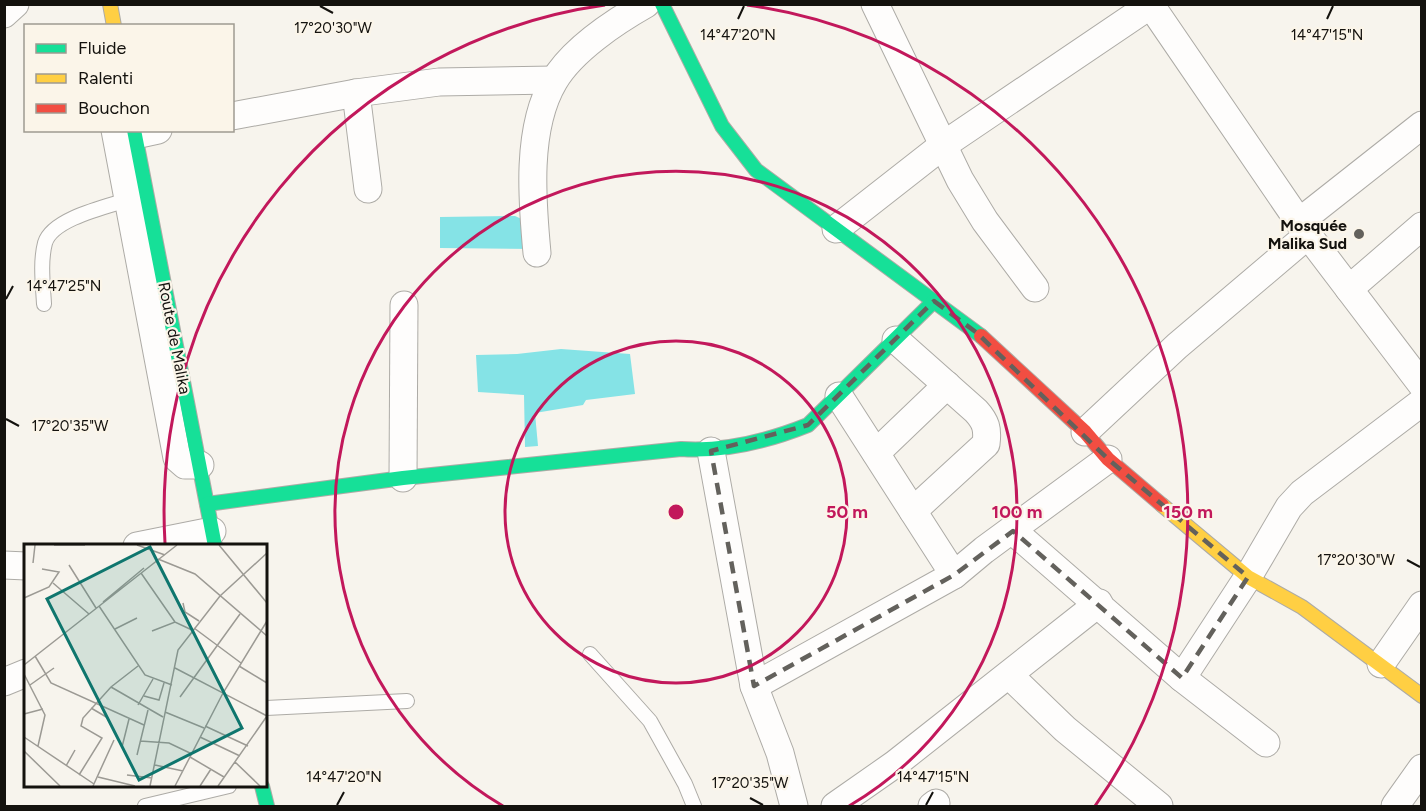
<svg xmlns="http://www.w3.org/2000/svg" width="1426" height="811" font-family="Figtree,sans-serif">
  <style>
    .water { fill: #85e3e6 }
    .lines { fill: none; stroke-linecap: round; stroke-linejoin: round }
    .lane-casing { stroke: #adaba6; stroke-width: 16 }
    .street-casing { stroke: #adaba6; stroke-width: 29 }
    .fast-casing { stroke: #adaba6; stroke-width: 16 }
    .slow-casing { stroke: #adaba6; stroke-width: 16 }
    .jam-casing { stroke: #adaba6; stroke-width: 16 }
    .lane { stroke: #fefdfc; stroke-width: 14 }
    .street { stroke: #fefdfc; stroke-width: 27 }
    .fast { stroke: #16e098; stroke-width: 14 }
    .slow { stroke: #ffcf43; stroke-width: 14 }
    .jam { stroke: #f24e42; stroke-width: 14 }
    .marked { fill: none; stroke: #63615c; stroke-width: 4.5; stroke-dasharray: 12 8; stroke-linejoin: round }
    .ticks { fill: none; stroke: #14120e; stroke-width: 2 }
    .ring { fill: none; stroke: #c2185b; stroke-width: 3 }
    .poi-dot { fill: #63615c; stroke: #fbf5e9; stroke-width: 2 }
    .labels { text-anchor: middle; stroke-width: 4.5; stroke-linejoin: round; paint-order: stroke }
    .poi-label { font-size: 16px; font-weight: bold; fill: #14120e; stroke: #fbf5e9; text-anchor: end }
    .street-label { font-size: 16px; fill: #14120e; stroke: #fbf5e9 }
    .inset-road { fill: none; stroke: #9c9a94; stroke-width: 1.5 }
    .view { fill: #0f766e; fill-opacity: 0.15; stroke: #0f766e; stroke-width: 3 }
    .inset-edge { fill: none; stroke: #14120e; stroke-width: 3 }
    .ticks-label { font-size: 15px; text-anchor: middle; fill: #14120e; stroke: #fbf5e9; stroke-width: 4.5; stroke-linejoin: round; paint-order: stroke }
    .centre { fill: #c2185b; stroke: #fbf5e9; stroke-width: 3 }
    .ring-label { font-size: 18px; text-anchor: middle; font-weight: bold; fill: #c2185b; stroke: #fbf5e9; stroke-width: 4.5; stroke-linejoin: round; paint-order: stroke }
  </style>
  <rect width="100%" height="100%" fill="#f7f4ed"/>
  <g class="water">
    <path d="M 515,216 L 526,221 L 536,249 L 440,248 L 440,217 Z"/>
    <path d="M 561,349 L 630,354 L 635,394 L 586,400 L 583,405 L 535,413 L 538,446 L 525,447 L 524,395 L 478,392 L 476,355 L 517,354 Z"/>
  </g>
  <g class="lines">
    <defs>
      <g id="lane">
        <path d="M 44,304 C 43,285 40,262 45,243 C 52,219 105,207 127,200"/>
        <path d="M 590,654 L 650,721 L 685,784 L 694,806"/>
        <path d="M 266,708 L 407,701"/>
        <path d="M 145,806 L 229,786"/>
      </g>
      <g id="street">
        <path d="M 875,4 L 960,180 L 985,221 L 1035,288"/>
        <path d="M 1150,4 L 1308,235 L 1422,385"/>
        <path d="M 4,14 L 15,4"/>
        <path d="M 356,93 L 368,189"/>
        <path d="M 232,116 L 356,93 L 439,82 L 554,80"/>
        <path d="M 115,130 L 177,458 L 185,465 L 200,465"/>
        <path d="M 135,135 L 158,130"/>
        <path d="M 1299,222 L 1422,125"/>
        <path d="M 836,229 L 942,146 L 1152,4"/>
        <path d="M 537,253 C 532,200 526,128 554,81 C 572,50 616,21 646,4"/>
        <path d="M 1349,289 L 1422,226"/>
        <path d="M 896,340 L 976,411 C 986,422 988,429 986,444 L 913,511"/>
        <path d="M 839,396 L 954,575"/>
        <path d="M 1085,432 L 1177,346 L 1308,235"/>
        <path d="M 711,451 L 754,686 L 780,753 L 794,806"/>
        <path d="M 876,453 L 947,385"/>
        <path d="M 403,478 L 404,305"/>
        <path d="M 1013,531 L 1182,678 L 1266,743"/>
        <path d="M 137,546 L 212,531"/>
        <path d="M 4,565 L 26,566"/>
        <path d="M 1381,664 L 1422,605"/>
        <path d="M 1009,675 L 1065,729 L 1159,806"/>
        <path d="M 1182,678 L 1248,577 L 1289,507 L 1302,493 L 1422,402"/>
        <path d="M 4,682 L 26,673"/>
        <path d="M 754,686 L 954,575 L 984,550 L 1108,459"/>
        <path d="M 835,806 L 895,764 L 1099,603"/>
        <path d="M 932,806 L 936,803"/>
        <path d="M 1395,806 L 1422,768"/>
      </g>
      <g id="fast">
        <path d="M 662,4 L 722,126 L 756,170 L 981,336"/>
        <path d="M 134,130 L 215,546"/>
        <path d="M 207,504 L 403,478 L 681,449 C 724,452 768,441 808,425 L 934,301"/>
        <path d="M 262,786 L 267,806"/>
      </g>
      <g id="slow">
        <path d="M 110,4 L 114,26"/>
        <path d="M 1162,505 L 1248,577 L 1302,607 L 1422,696"/>
      </g>
      <path id="jam" d="M 981,336 L 1085,432 L 1108,459 L 1162,505"/>
    </defs>
    <use href="#lane" class="lane-casing"/>
    <use href="#street" class="street-casing"/>
    <use href="#fast" class="fast-casing"/>
    <use href="#slow" class="slow-casing"/>
    <use href="#jam" class="jam-casing"/>
    <use href="#lane" class="lane"/>
    <use href="#street" class="street"/>
    <use href="#fast" class="fast"/>
    <use href="#slow" class="slow"/>
    <use href="#jam" class="jam"/>
  </g>
  <path class="marked" d="M 934,301 L 977,333 L 1108,459 L 1248,577 L 1182,678 L 1013,531 L 954,575 L 754,686 L 711,451 L 808,425 Z"/>
  <path class="ticks" d="M 320,6 L 333,13M 738,19 L 744,6M 1327,19 L 1333,6M 6,299 L 13,286M 6,419 L 19,426M 1407,560 L 1420,567M 750,798 L 763,805M 337,805 L 344,792M 926,805 L 933,792"/>
  <g class="ring">
    <circle cx="676" cy="512" r="171"/>
    <path d="M503 806A341 341 0 1 1 849 806"/>
    <path d="M165 543A512 512 0 0 1 605 5M747 5A512 512 0 0 1 1095 806"/>
  </g>
  <circle class="poi-dot" cx="1359" cy="234" r="6"/>
  <g class="labels">
    <g class="poi-label">
      <text x="1347" y="231">Mosquée<tspan x="1347" dy="18">Malika Sud</tspan></text>
    </g>
    <g class="street-label">
      <text transform="translate(175 338) rotate(79)" y="6">Route de Malika</text>
    </g>
  </g>
  <g transform="translate(24 544)">
    <rect width="243" height="243" fill="#f7f4ed"/>
    <path class="inset-road" d="M 30,1 L 61,1M 113,1 L 141,11M 195,1 L 243,59M 134,15 L 171,30 L 243,92M 9,19 L 11,1M 45,21 L 72,64M 117,29 L 151,78M 29,39 L 65,70M 0,54 L 25,43 L 35,28 L 18,25M 79,58 L 120,24M 159,59 L 161,68 L 175,77M 75,62 L 121,131 L 148,141M 170,84 L 217,119M 91,85 L 113,74M 128,87 L 151,78 L 168,86M 11,112 L 27,139 L 120,181M 0,121 L 153,1M 215,122 L 243,139M 151,124 L 243,172M 0,130 L 21,171 L 14,202M 6,141 L 30,124M 87,143 L 139,173M 120,152 L 135,156 L 140,139M 156,153 L 216,70M 114,161 L 129,135M 67,164 L 84,174M 141,168 L 180,184M 0,170 L 19,165M 181,182 L 224,202M 0,193 L 70,240M 176,193 L 216,212M 116,197 L 145,199 L 168,210M 98,203 L 105,175M 0,207 L 36,242M 113,211 L 124,166M 166,213 L 200,233M 211,218 L 236,242M 131,221 L 159,227M 42,222 L 51,206M 55,231 L 78,194 L 57,182 L 59,174 L 87,143 L 114,122M 103,231 L 128,234M 74,233 L 111,242M 69,242 L 90,196M 126,242 L 154,106 L 196,52 L 243,9M 151,242 L 199,149 L 243,77M 176,242 L 187,225M 194,242 L 243,172"/>
    <path class="view" d="M 126,3 L 218,184 L 115,236 L 23,55 Z"/>
    <rect width="243" height="243" class="inset-edge"/>
  </g>
  <g class="ticks-label">
    <text x="333" y="33">17°20'30"W</text>
    <text x="738" y="40">14°47'20"N</text>
    <text x="1327" y="40">14°47'15"N</text>
    <text x="64" y="291">14°47'25"N</text>
    <text x="70" y="431">17°20'35"W</text>
    <text x="1356" y="565">17°20'30"W</text>
    <text x="344" y="782">14°47'20"N</text>
    <text x="933" y="782">14°47'15"N</text>
    <text x="750" y="788">17°20'35"W</text>
  </g>
  <circle cx="676" cy="512" r="9" class="centre"/>
  <g class="ring-label">
    <text x="847" y="518">50 m</text>
    <text x="1017" y="518">100 m</text>
    <text x="1188" y="518">150 m</text>
  </g>
  <rect width="1426" height="811" fill="none" stroke="#14120e" stroke-width="12"/>
  <rect x="24" y="24" width="210" height="108" fill="#fbf5e9" stroke="#9f9a91" stroke-width="1.5"/>
  <rect x="36" y="44" width="30" height="9" fill="#16e098" stroke="#9f9a91" stroke-width="1.5"/>
  <text x="78" y="54" font-size="18" fill="#14120e">Fluide</text>
  <rect x="36" y="74" width="30" height="9" fill="#ffcf43" stroke="#9f9a91" stroke-width="1.5"/>
  <text x="78" y="84" font-size="18" fill="#14120e">Ralenti</text>
  <rect x="36" y="104" width="30" height="9" fill="#f24e42" stroke="#9f9a91" stroke-width="1.5"/>
  <text x="78" y="114" font-size="18" fill="#14120e">Bouchon</text>
</svg>
